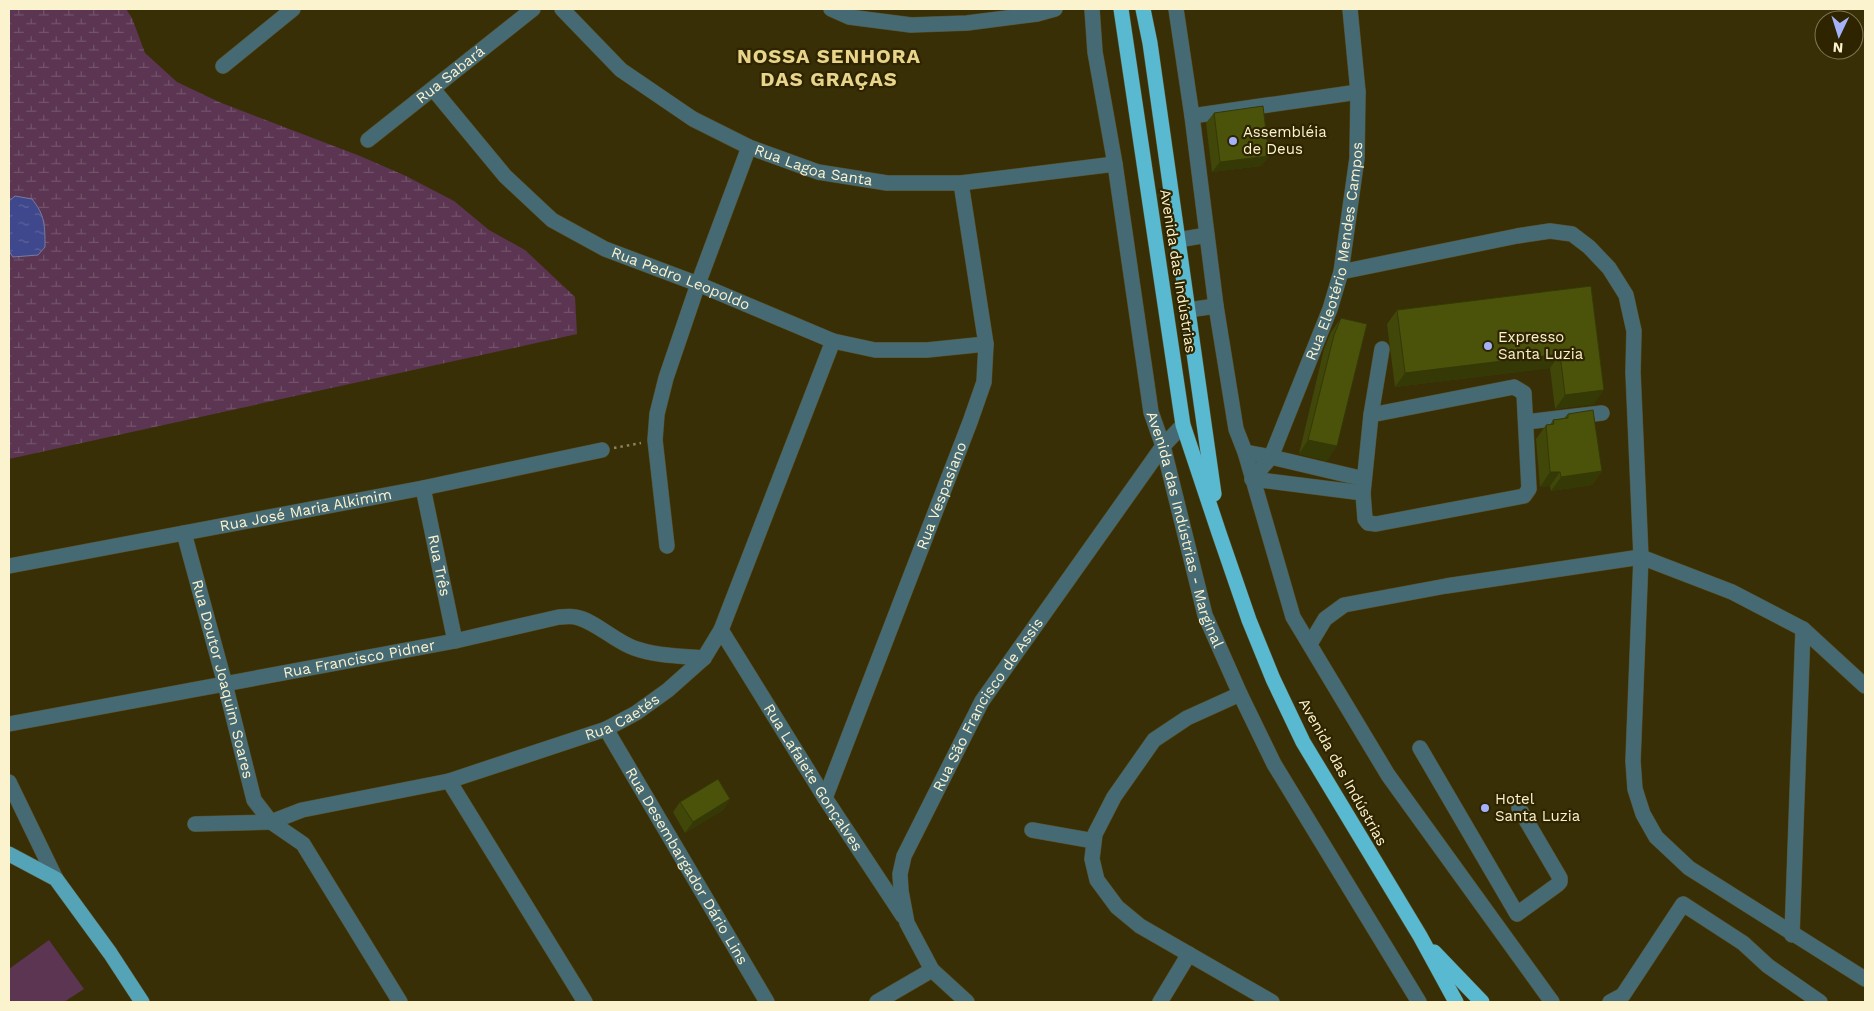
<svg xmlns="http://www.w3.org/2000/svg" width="1874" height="1011" font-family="'Work Sans',sans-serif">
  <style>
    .green { fill: #5b3552 }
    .wetland { fill: url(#wetland-marsh) }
    .water { fill: url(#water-ripples); stroke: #787ba0 }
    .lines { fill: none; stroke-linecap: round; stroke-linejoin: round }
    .minor-casing { stroke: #574e26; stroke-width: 16 }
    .major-casing { stroke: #574e26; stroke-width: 16 }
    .highway-casing { stroke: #574e26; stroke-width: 16 }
    .path { stroke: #8e855e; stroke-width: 2.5; stroke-dasharray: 2.5 4; stroke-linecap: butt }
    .minor { stroke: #466a73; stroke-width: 15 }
    .major { stroke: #55a3b6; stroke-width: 15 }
    .highway { stroke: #59b9d0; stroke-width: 15 }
    .wall { fill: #404708 }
    .shaded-wall { fill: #343906 }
    .building { fill: #4b5209; stroke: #343906 }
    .poi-dot { fill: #a4b2fc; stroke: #2e2500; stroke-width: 2 }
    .labels { text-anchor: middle; stroke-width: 4.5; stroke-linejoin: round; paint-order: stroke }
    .street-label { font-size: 15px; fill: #fbf2ce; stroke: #2e2500 }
    .poi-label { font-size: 15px; fill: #fbf2ce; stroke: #2e2500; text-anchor: start }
    .district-label { font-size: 20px; font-weight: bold; letter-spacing: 1px; fill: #e8d58b; stroke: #2e2500 }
  </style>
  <defs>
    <pattern id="wetland-marsh" width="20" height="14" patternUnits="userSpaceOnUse" patternTransform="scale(1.25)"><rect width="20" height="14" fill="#5b3552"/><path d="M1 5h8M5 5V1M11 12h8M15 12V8" fill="none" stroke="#73536a"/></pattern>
    <pattern id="water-ripples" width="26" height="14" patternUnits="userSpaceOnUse" patternTransform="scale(1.25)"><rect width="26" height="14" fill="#40488d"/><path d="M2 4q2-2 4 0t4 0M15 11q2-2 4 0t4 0" fill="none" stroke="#5c639c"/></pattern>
  </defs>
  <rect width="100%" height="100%" fill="#382f06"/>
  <path class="green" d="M 49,940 L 84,989 L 64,1002 L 9,1002 L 9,969 Z"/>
  <path class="wetland" d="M 9,9 L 126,9 L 132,18 L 145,53 L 177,82 L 219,102 L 360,156 L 406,176 L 454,201 L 489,230 L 525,250 L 575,297 L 577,334 L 9,459 Z"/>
  <path class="water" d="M 15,196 L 32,199 C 45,215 45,226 45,247 L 38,255 L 13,257 L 9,251 L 9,201 Z"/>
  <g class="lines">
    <defs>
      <g id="minor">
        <path id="s1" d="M 562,9 L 621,70 L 693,119 L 749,147 L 818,172 L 887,183 L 961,183 L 1115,164"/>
        <path d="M 831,9 L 849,17 L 911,25 L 967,23 L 1037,14 L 1055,9"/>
        <path id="s2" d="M 1092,9 L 1095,52 L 1115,164 L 1151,412 L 1163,446 L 1205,615 L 1240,694 L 1274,764 L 1419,1002"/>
        <path d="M 1176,9 L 1192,116 L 1216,306 L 1236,429 L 1245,452 L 1293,617 L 1388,775 L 1552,1002"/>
        <path d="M 223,66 L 293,9"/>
        <path id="s3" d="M 433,89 L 505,176 L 552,220 L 605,249 L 698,284 L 833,341 L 875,350 L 927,350 L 986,344"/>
        <path d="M 1192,116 L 1358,92"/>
        <path id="s4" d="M 368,140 L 533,9"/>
        <path d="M 1178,240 L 1207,235"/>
        <path d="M 1341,272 L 1517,236 L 1550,231 L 1572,234 L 1589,247 L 1609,268 L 1626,295 L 1634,331 L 1633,372 L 1641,557 L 1633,761 L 1635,789 L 1643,814 L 1656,837 L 1689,868 L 1865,979"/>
        <path d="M 1188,310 L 1216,306"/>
        <path d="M 1514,387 L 1524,393 L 1529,489 L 1524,496 L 1376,524 L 1368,523 L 1365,519 L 1363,493 L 1371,415 Z"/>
        <path d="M 1371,415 L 1382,349"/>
        <path d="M 1526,422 L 1602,413"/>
        <path d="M 1245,452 L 1271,457 L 1364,479"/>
        <path id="s5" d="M 1252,479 L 1271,457 L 1330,309 L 1341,272 L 1357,158 L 1358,92 L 1350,9"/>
        <path d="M 1252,479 L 1363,493"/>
        <path id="s6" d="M 423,488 L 455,641"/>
        <path id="s7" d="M 184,533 L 225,684 L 254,800 L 271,822 L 303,844 L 400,1002"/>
        <path d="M 667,546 L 655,440 L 657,414 L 666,378 L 698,284 L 749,147"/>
        <path id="s8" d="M 9,566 L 423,488 L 602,450"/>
        <path id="s9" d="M 721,630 L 825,798 L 903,916"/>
        <path d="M 1310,644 L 1325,619 L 1344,605 L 1446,586 L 1641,557 L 1732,592 L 1803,629 L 1865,686"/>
        <path d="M 1240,694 L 1187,718 L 1154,740 L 1114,797 L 1095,834 L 1092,859 L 1097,880 L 1117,907 L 1140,926 L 1272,1002"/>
        <path id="s10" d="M 9,724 L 455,641 L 559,617 C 564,617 570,616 575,617 C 594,620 614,641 634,648 C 656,656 681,656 704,658"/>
        <path id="s11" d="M 606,729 L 767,1002"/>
        <path d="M 1420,748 L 1517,914 L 1557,885 L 1560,882 L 1560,878 L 1519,808"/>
        <path d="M 449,781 L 585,1002"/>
        <path d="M 9,782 L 56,879"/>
        <path id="s12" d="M 825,798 L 970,422 L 984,382 L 986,344 L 961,183"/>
        <path id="s13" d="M 195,824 L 271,822 L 302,810 L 449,781 L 606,729 L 636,713 L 668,690 L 704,658 L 721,630 L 833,341"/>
        <path d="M 1032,830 L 1094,841"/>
        <path d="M 1792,935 L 1803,629"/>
        <path d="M 877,1002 L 932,970"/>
        <path id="s14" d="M 967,1002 L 932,970 L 907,923 L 901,891 L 900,874 L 904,856 L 982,701 L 1163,446 L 1183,425"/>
        <path d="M 1160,1002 L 1189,954"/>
        <path d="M 1610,1002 L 1623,995 L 1683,904 L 1743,943 L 1768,966 L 1820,1002"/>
      </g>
      <path id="major" d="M 9,854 L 56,879 L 110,953 L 142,1002"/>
      <g id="highway">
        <path d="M 1121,9 L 1183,425 L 1219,533 L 1249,620 L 1273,679 L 1303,742 L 1420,936 L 1456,1002"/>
        <path d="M 1143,9 L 1150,43 L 1214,494"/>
        <path d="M 1434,952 L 1482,1002"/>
      </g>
    </defs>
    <use href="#minor" class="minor-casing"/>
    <use href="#major" class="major-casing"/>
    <use href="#highway" class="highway-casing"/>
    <path class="path" d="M 614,448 L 641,443"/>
    <use href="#minor" class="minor"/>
    <use href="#major" class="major"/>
    <use href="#highway" class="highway"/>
  </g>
  <g class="wall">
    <path d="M 1214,113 L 1269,156 L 1261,166 L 1212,172 L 1206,123 Z"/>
    <path d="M 1591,286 L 1594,404 L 1555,409 L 1550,368 L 1395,387 L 1387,324 L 1397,310 Z"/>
    <path d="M 1341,318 L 1327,461 L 1299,454 L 1324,349 L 1331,332 Z"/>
    <path d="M 1568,414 L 1602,471 L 1592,485 L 1551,491 L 1550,486 L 1540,487 L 1536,439 L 1546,425 L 1550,425 L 1553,420 L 1564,418 Z"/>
    <path d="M 730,799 L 723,810 L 685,833 L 673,812 L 680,802 Z"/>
  </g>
  <g class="shaded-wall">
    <path d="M 1269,156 L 1261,166 L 1212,172 L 1220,162 Z"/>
    <path d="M 1560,354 L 1550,368 L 1395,387 L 1405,373 Z"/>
    <path d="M 1604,390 L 1594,404 L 1555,409 L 1565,395 Z"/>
    <path d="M 1308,440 L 1337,446 L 1327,461 L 1299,454 Z"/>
    <path d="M 1602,471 L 1592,485 L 1551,491 L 1561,477 Z"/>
    <path d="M 1550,472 L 1560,472 L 1550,486 L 1540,487 Z"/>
    <path d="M 730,799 L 723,810 L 685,833 L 693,822 Z"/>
  </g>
  <g class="building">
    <path d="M 1263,106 L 1269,156 L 1220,162 L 1214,113 Z"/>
    <path d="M 1591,286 L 1604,390 L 1565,395 L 1560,354 L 1405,373 L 1397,310 Z"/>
    <path d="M 1341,318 L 1367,324 L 1337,446 L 1308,440 L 1334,335 Z"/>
    <path d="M 1593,410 L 1602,471 L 1561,477 L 1560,472 L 1550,472 L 1546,425 L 1554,424 L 1553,420 L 1568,418 L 1568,414 Z"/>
    <path d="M 718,779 L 730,799 L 693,822 L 680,802 Z"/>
  </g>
  <g class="poi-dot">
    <circle cx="1233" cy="141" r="5"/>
    <circle cx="1488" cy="346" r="5"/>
    <circle cx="1485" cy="808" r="5"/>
  </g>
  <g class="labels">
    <g class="street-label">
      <text dy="5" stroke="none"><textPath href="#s4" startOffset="105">Rua Sabará</textPath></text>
      <text dy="5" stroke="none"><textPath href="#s1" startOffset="302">Rua Lagoa Santa</textPath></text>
      <text dy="5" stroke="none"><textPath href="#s5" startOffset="246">Rua Eleotério Mendes Campos</textPath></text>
      <text transform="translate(1178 271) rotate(81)" y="5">Avenida das Indústrias</text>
      <text dy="5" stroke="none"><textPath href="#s3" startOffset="319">Rua Pedro Leopoldo</textPath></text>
      <text dy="5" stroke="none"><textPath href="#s12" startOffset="324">Rua Vespasiano</textPath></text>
      <text dy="5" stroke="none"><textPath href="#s8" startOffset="302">Rua José Maria Alkimim</textPath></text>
      <text dy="5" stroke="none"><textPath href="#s2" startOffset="530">Avenida das Indústrias - Marginal</textPath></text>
      <text dy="5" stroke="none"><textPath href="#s6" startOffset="79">Rua Três</textPath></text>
      <text dy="5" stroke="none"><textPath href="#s10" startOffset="356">Rua Francisco Pidner</textPath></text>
      <text dy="5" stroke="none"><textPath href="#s7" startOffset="151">Rua Doutor Joaquim Soares</textPath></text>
      <text dy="5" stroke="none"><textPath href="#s14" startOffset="342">Rua São Francisco de Assis</textPath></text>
      <text dy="5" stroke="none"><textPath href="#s13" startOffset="444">Rua Caetés</textPath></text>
      <text transform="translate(1343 772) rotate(61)" y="5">Avenida das Indústrias</text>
      <text dy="5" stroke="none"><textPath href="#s9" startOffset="174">Rua Lafaiete Gonçalves</textPath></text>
      <text dy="5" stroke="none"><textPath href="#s11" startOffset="159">Rua Desembargador Dário Lins</textPath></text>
    </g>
    <g class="poi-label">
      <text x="1243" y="137">Assembléia<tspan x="1243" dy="17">de Deus</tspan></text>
      <text x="1498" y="342">Expresso<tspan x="1498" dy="17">Santa Luzia</tspan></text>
      <text x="1495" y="804">Hotel<tspan x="1495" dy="17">Santa Luzia</tspan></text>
    </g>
    <g class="district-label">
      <text x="829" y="63">NOSSA SENHORA<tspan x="829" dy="23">DAS GRAÇAS</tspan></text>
    </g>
  </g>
  <rect width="1874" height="1011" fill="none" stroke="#fbf2ce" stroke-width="20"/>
  <g transform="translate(1839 35) rotate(184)"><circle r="24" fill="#2e2500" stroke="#807752"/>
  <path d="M0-4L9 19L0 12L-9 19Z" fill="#a4b2fc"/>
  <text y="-8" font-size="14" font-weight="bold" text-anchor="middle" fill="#fbf2ce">N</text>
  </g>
</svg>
